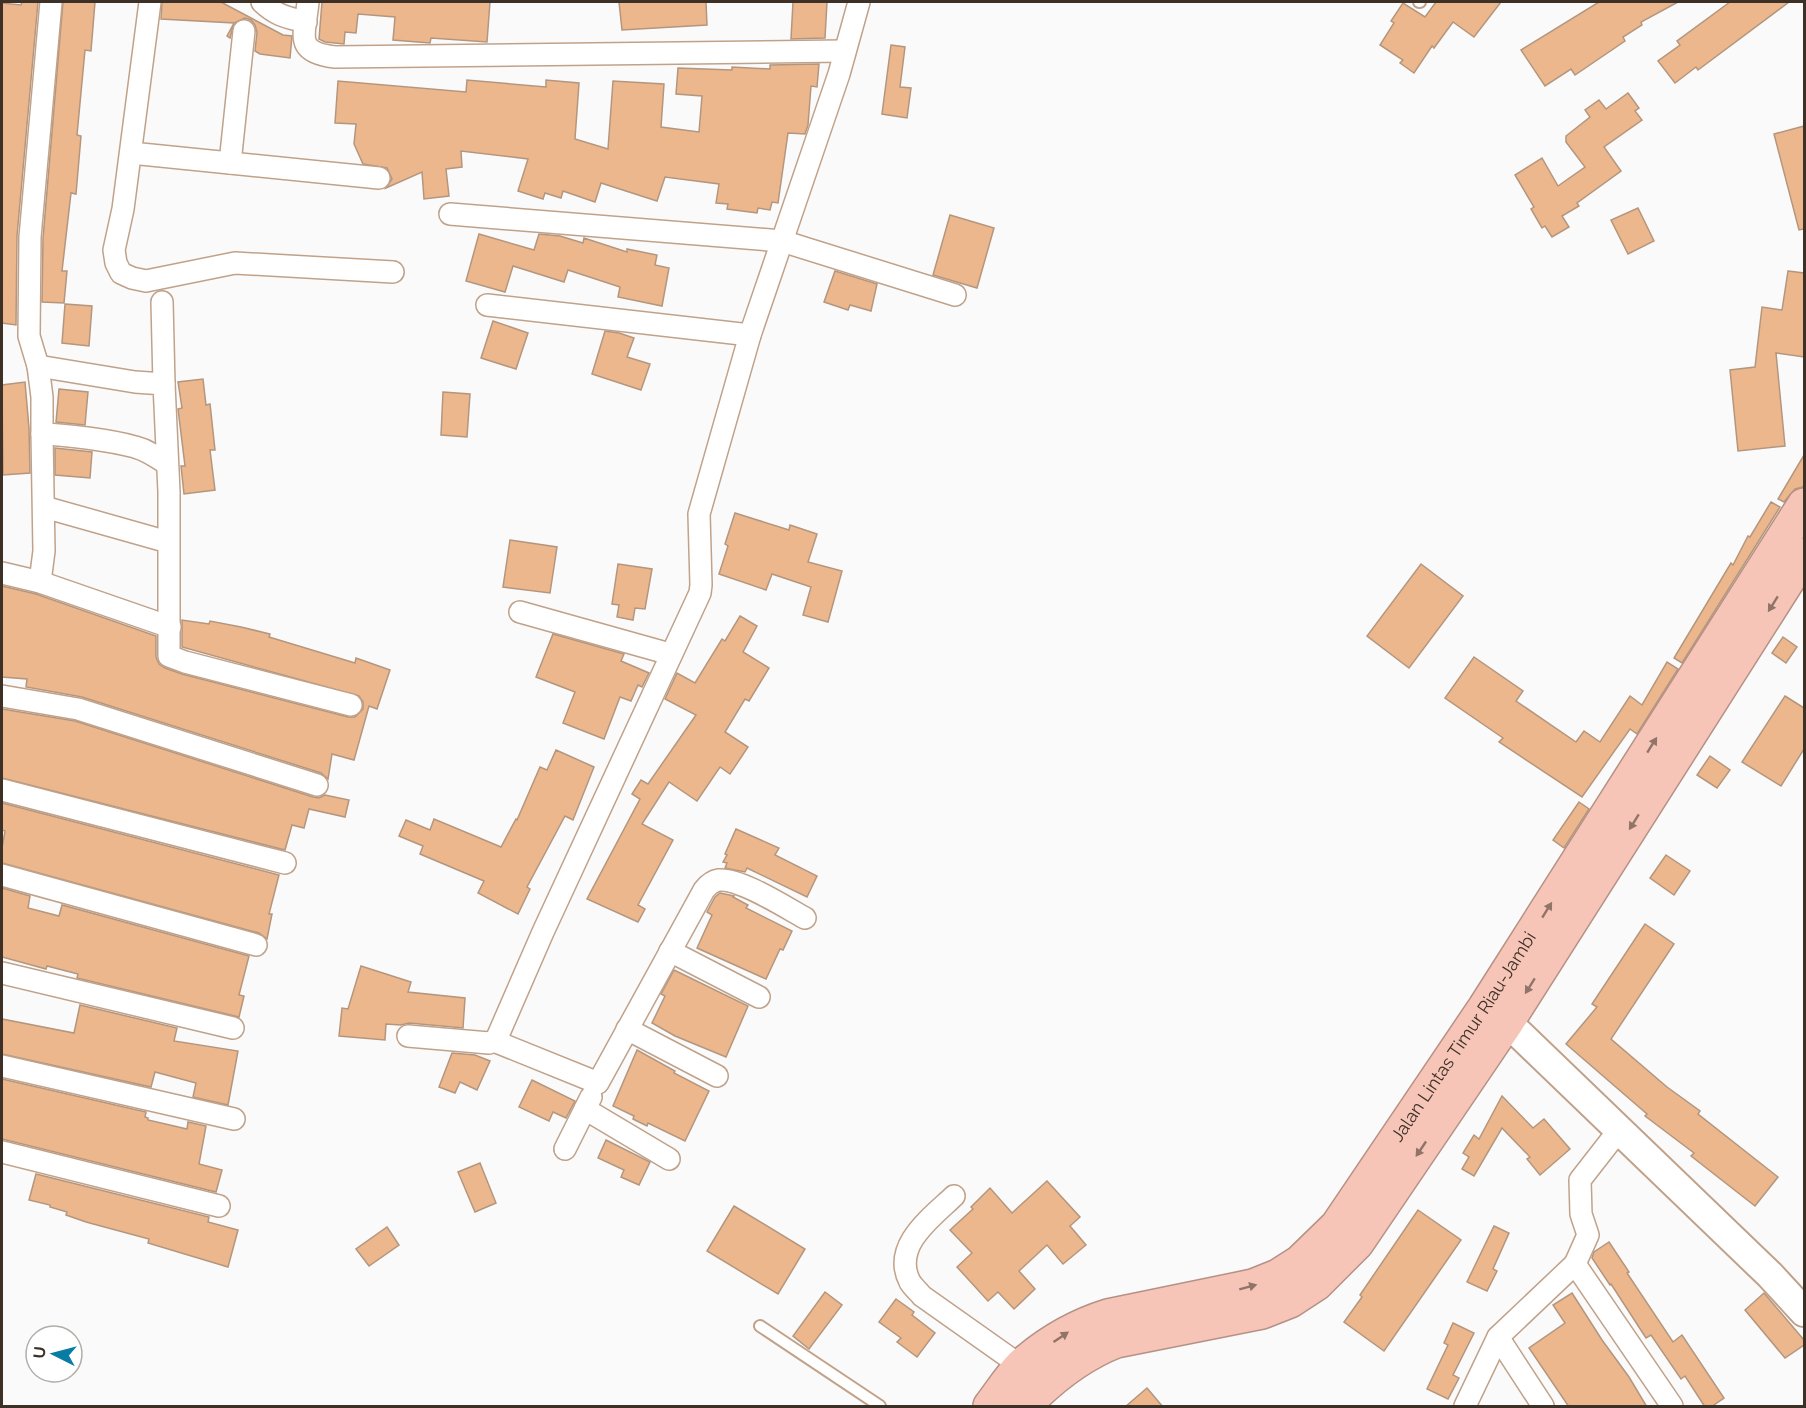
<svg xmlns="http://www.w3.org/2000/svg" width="1806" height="1408" font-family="Raleway,sans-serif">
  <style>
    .building { fill: #ecb78c; stroke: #b4967e; stroke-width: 1.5 }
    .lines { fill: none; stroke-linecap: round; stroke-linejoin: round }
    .lane-casing { stroke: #c0a28a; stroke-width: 14 }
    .street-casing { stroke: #c0a28a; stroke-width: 24 }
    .secondary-casing { stroke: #c0a28a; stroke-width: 32 }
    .highway-casing { stroke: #b59185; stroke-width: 36 }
    .lane { stroke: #fff; stroke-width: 10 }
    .street { stroke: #fff; stroke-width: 21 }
    .secondary { stroke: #fff; stroke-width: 28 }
    .highway { stroke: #f6c5b8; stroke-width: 33 }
    .oneway { fill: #907468 }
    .labels { text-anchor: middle; stroke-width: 6; stroke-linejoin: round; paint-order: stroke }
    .street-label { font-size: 18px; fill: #3d3127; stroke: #fff }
  </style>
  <rect width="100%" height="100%" fill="#fafafa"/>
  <g class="building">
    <path d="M 22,2 L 38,2 L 17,236 L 16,325 L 2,323 L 2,3 L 21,5 Z"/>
    <path d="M 63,2 L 95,2 L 91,51 L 85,50 L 77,135 L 81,136 L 76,194 L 71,193 L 62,271 L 67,271 L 64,303 L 42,302 L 43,238 Z"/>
    <path d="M 162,2 L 221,2 L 283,35 L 292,36 L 290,58 L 260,54 L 255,51 L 257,32 L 255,25 L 251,20 L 245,18 L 234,23 L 230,38 L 227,36 L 234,23 L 161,19 Z"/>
    <path d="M 322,2 L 490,2 L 487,42 L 431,38 L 430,43 L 393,40 L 395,17 L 358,14 L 356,33 L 345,32 L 344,44 L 325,42 L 319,39 Z"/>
    <path d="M 619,2 L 706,2 L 707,25 L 622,30 Z"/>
    <path d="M 793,2 L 827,2 L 825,38 L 791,39 Z"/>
    <path d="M 1436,2 L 1501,2 L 1474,37 L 1453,22 L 1434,48 L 1432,46 L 1414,73 L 1400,63 L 1403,60 L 1380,45 L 1394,23 L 1391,21 L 1403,3 L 1425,17 Z"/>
    <path d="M 1599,2 L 1678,2 L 1641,22 L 1642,25 L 1623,37 L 1625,41 L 1575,75 L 1571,69 L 1545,86 L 1521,50 Z"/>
    <path d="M 1730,2 L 1789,2 L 1698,70 L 1696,67 L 1675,83 L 1658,61 L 1680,45 L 1677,41 Z"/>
    <path d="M 891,45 L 905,47 L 900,87 L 911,88 L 907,118 L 882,114 Z"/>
    <path d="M 819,64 L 817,87 L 811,86 L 808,125 L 805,134 L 788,133 L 778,203 L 772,202 L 770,210 L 758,208 L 757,213 L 727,209 L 728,204 L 716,203 L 719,184 L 665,177 L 657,201 L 601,183 L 595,202 L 563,191 L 561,198 L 545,193 L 543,199 L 518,191 L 528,159 L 461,151 L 462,167 L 446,169 L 449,196 L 424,199 L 422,172 L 386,188 L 392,179 L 387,168 L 363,164 L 354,144 L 356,124 L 335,123 L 338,81 L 466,92 L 467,80 L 546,87 L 546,80 L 579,83 L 575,139 L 608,149 L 613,81 L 664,84 L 661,127 L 699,132 L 702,96 L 676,94 L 678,68 L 732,70 L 732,67 L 770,69 L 770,65 Z"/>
    <path d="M 1628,93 L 1639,108 L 1635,111 L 1642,120 L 1604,147 L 1621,171 L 1577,203 L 1579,206 L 1562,216 L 1569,227 L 1552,237 L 1545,226 L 1542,228 L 1531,209 L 1534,207 L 1515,175 L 1542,158 L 1558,186 L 1585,167 L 1566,142 L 1566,136 L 1590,117 L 1585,110 L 1599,100 L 1606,109 Z"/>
    <path d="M 1804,126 L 1804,229 L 1799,230 L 1774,134 Z"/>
    <path d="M 1638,208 L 1654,241 L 1628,254 L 1611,220 Z"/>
    <path d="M 950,215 L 994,228 L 977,288 L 933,275 Z"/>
    <path d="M 479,234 L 534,250 L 539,234 L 560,236 L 583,243 L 584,238 L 627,252 L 627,249 L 657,255 L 655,265 L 669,268 L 662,306 L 618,297 L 620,287 L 568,270 L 564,282 L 513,266 L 505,292 L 466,281 Z"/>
    <path d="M 835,271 L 877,284 L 871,311 L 850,305 L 848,310 L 824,302 Z"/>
    <path d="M 1788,271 L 1804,273 L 1804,357 L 1776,353 L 1785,446 L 1738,451 L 1730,370 L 1755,367 L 1762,307 L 1782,310 Z"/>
    <path d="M 65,304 L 92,306 L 89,346 L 62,343 Z"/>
    <path d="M 493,321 L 528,333 L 516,369 L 481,358 Z"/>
    <path d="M 605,331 L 619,333 L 634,338 L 627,357 L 650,364 L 641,390 L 592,374 Z"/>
    <path d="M 203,379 L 206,405 L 210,404 L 215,450 L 210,450 L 215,490 L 184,494 L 181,466 L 185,466 L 178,409 L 182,408 L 178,382 Z"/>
    <path d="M 25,382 L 29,428 L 30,473 L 3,475 L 2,385 Z"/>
    <path d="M 59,389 L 88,392 L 85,425 L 56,422 Z"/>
    <path d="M 443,392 L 470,394 L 467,437 L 441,435 Z"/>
    <path d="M 55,448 L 92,452 L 90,478 L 55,475 Z"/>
    <path d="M 1804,455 L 1804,484 L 1803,487 L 1795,489 L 1784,502 L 1778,499 Z"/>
    <path d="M 1771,502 L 1780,507 L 1682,663 L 1674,658 L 1731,563 L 1733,565 L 1748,536 L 1750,537 Z"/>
    <path d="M 735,513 L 789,530 L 790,525 L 817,534 L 808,562 L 842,571 L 828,622 L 803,615 L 811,587 L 772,574 L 766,590 L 719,574 L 728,546 L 725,544 Z"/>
    <path d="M 510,540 L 557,547 L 550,593 L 503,587 Z"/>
    <path d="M 618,564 L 652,569 L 645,609 L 635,608 L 633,620 L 617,617 L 619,605 L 612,604 Z"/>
    <path d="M 1421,564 L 1463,596 L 1409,668 L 1367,636 Z"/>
    <path d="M 2,586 L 36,594 L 156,636 L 156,657 L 159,664 L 165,668 L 182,674 L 348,717 L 355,717 L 363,709 L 363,702 L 359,696 L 182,647 L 182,620 L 209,624 L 210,621 L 241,627 L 270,634 L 269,637 L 355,663 L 356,658 L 390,670 L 377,709 L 369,706 L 354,760 L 332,754 L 328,779 L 321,773 L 82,697 L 26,687 L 27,679 L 2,677 Z"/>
    <path d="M 740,616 L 757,626 L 743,652 L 769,668 L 749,701 L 745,699 L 725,732 L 748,747 L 730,774 L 720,767 L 697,801 L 669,782 L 642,824 L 673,840 L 638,905 L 645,909 L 638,922 L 587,899 L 640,799 L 632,794 L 641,780 L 648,784 L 696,715 L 665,699 L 677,673 L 695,683 L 722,639 L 725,641 Z"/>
    <path d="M 553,634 L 624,654 L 621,661 L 649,673 L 642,687 L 638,685 L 631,701 L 620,697 L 604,739 L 563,723 L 575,692 L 536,677 Z"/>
    <path d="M 1783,637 L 1797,647 L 1786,663 L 1772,653 Z"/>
    <path d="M 1474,657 L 1523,691 L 1516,701 L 1576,742 L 1584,731 L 1600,742 L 1630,696 L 1642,705 L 1667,662 L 1678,669 L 1637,734 L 1630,729 L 1582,797 L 1499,742 L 1503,738 L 1445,698 Z"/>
    <path d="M 1785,696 L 1804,708 L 1804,749 L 1781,786 L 1742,762 Z"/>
    <path d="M 2,709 L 75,721 L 313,797 L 319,798 L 325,795 L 349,800 L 345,817 L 309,809 L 304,828 L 292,825 L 285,850 L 2,778 Z"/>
    <path d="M 556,750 L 594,767 L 573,820 L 565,816 L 527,887 L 530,889 L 518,914 L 478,893 L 484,881 L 420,854 L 423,846 L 399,836 L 406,820 L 430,830 L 434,819 L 501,847 L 516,819 L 517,820 L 540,767 L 547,770 Z"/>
    <path d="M 1710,756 L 1730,770 L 1717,788 L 1697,775 Z"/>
    <path d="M 1579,802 L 1589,809 L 1564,848 L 1553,840 Z"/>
    <path d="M 2,803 L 279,875 L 269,914 L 272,914 L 267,939 L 259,933 L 2,863 L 2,848 L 5,831 L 2,830 Z"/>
    <path d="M 736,829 L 779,848 L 775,855 L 817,876 L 807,897 L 747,868 L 745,872 L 725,868 L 727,863 L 723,862 L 727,855 L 725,854 Z"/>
    <path d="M 1666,855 L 1690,871 L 1674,895 L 1650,878 Z"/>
    <path d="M 2,888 L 30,896 L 28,908 L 59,916 L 62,905 L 249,956 L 239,995 L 244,996 L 239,1017 L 77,978 L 78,974 L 47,966 L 46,969 L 2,957 Z"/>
    <path d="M 720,893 L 734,896 L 733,897 L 748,905 L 746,908 L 792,931 L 783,950 L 780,949 L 766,979 L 697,948 L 712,915 L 707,912 L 715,897 Z"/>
    <path d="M 1645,924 L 1674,944 L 1611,1039 L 1667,1087 L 1700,1111 L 1698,1114 L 1778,1177 L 1755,1206 L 1691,1156 L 1694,1153 L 1645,1116 L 1647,1114 L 1566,1044 L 1597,1007 L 1592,1004 Z"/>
    <path d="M 361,966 L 411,982 L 408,992 L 465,998 L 463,1028 L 409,1023 L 401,1025 L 386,1024 L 385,1040 L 339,1036 L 342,1008 L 348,1009 Z"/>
    <path d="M 674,970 L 748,1006 L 726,1057 L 675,1036 L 652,1023 L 665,996 L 661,994 Z"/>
    <path d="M 80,1005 L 177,1028 L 174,1041 L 238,1051 L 228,1105 L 193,1097 L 196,1083 L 155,1072 L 151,1087 L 2,1054 L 2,1019 L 74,1033 Z"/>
    <path d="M 637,1050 L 675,1071 L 674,1073 L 709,1091 L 685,1141 L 648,1123 L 647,1126 L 633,1119 L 634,1116 L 613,1106 Z"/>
    <path d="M 452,1053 L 475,1055 L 490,1061 L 477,1090 L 460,1082 L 455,1093 L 439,1087 Z"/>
    <path d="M 2,1079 L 146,1112 L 145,1117 L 148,1118 L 148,1120 L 187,1129 L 188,1122 L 206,1126 L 199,1164 L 222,1170 L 216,1192 L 2,1139 Z"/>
    <path d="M 532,1080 L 575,1101 L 566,1118 L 553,1112 L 549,1121 L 519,1107 Z"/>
    <path d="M 1502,1096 L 1533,1128 L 1544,1119 L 1570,1149 L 1540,1175 L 1527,1159 L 1530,1157 L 1502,1128 L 1474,1176 L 1462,1169 L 1469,1157 L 1463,1153 L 1474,1135 L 1479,1139 Z"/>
    <path d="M 606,1140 L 650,1162 L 639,1185 L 621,1177 L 624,1170 L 598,1158 Z"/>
    <path d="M 480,1163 L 496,1203 L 475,1212 L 458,1172 Z"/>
    <path d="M 36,1174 L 209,1217 L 208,1222 L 238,1230 L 228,1267 L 148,1243 L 149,1239 L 86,1222 L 66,1215 L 67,1212 L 50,1207 L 50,1205 L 29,1200 Z"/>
    <path d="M 1047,1181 L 1080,1217 L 1070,1226 L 1086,1245 L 1063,1264 L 1047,1245 L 1019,1271 L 1035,1289 L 1014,1309 L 998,1292 L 988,1301 L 957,1267 L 972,1253 L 950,1230 L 973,1209 L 971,1207 L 990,1188 L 1012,1213 Z"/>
    <path d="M 734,1206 L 805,1249 L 778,1294 L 707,1251 Z"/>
    <path d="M 1418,1210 L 1461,1240 L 1384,1351 L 1344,1322 L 1362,1297 L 1360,1295 Z"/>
    <path d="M 1494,1226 L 1509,1233 L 1493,1269 L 1497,1271 L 1487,1291 L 1467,1282 Z"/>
    <path d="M 387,1227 L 399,1245 L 369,1266 L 356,1249 Z"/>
    <path d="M 1609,1242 L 1629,1272 L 1627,1273 L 1673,1342 L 1682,1335 L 1724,1398 L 1711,1407 L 1705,1407 L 1685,1376 L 1681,1379 L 1651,1335 L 1646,1338 L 1611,1284 L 1610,1285 L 1592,1258 L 1594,1252 Z"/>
    <path d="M 825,1292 L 842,1305 L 809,1349 L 793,1336 Z"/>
    <path d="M 1572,1293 L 1602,1340 L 1629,1377 L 1647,1407 L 1569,1407 L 1529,1348 L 1565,1323 L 1553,1305 Z"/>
    <path d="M 1764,1293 L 1804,1340 L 1804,1345 L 1785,1358 L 1745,1310 Z"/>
    <path d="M 896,1299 L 914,1312 L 912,1315 L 935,1333 L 917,1357 L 897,1342 L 901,1338 L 879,1322 Z"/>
    <path d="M 1453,1323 L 1474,1333 L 1453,1375 L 1459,1378 L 1448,1399 L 1427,1389 L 1448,1345 L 1444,1343 Z"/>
    <path d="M 1147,1388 L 1163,1407 L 1125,1407 Z"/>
  </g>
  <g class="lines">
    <defs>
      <g id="lane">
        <path d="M 1419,2 L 1420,2"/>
        <path d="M 760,1326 L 880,1406"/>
      </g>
      <g id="street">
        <path d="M 51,2 L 30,237 L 29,336 L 38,366 L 42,397 L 42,434 C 68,435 110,440 135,447 C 147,450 157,457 167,464"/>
        <path d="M 150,2 L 123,209 L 114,250 L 116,263 L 121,273 L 132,278 L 146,281 L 235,263 L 393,272"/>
        <path d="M 262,2 C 277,16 286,17 306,22"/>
        <path d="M 308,2 C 305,35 293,52 335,57 L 845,51"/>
        <path d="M 131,153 L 379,178"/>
        <path d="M 230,163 L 244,31"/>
        <path d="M 450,214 L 782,241 L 955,295"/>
        <path d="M 162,302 L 164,384"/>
        <path d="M 487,305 L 750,335"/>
        <path d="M 38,366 L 135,382 L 164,384 L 169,492 L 169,656 L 185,662 L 351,705"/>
        <path d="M 44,507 L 168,542"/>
        <path d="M 2,573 L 40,582 L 170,627"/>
        <path d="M 40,582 L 44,551 L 42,434"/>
        <path d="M 520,612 L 670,654"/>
        <path d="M 2,696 L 78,709 L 317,785"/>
        <path d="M 2,790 L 285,863"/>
        <path d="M 2,875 L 256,945"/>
        <path d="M 670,951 L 759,997"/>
        <path d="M 2,973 L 233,1028"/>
        <path d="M 627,1029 L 717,1076"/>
        <path d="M 408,1036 L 489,1043 L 496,1040 L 543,932 L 700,593 L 701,585 L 699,514 L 750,335 L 839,74 L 859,2"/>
        <path d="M 494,1041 L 598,1083 L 704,890 C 708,885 712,881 719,880 C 740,878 785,907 805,918"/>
        <path d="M 2,1066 L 234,1119"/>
        <path d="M 585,1109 L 669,1159"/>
        <path d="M 565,1149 L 591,1097"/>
        <path d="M 2,1152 L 219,1206"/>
        <path d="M 954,1196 C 932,1217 891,1246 910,1282 C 913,1287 919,1292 922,1296 L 1021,1366"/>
        <path d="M 1575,1264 L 1588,1235 L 1581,1214 L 1580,1180 L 1619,1130"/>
        <path d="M 1498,1337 L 1543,1406"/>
        <path d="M 1465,1406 L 1498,1337 L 1575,1264 L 1672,1406"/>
      </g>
      <path id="secondary" d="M 1507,1022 L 1770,1275 L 1804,1312"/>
      <g id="highway">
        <path id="s1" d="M 990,1406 C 1000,1393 1010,1377 1022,1365 C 1047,1343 1076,1326 1108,1316 L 1253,1286 L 1278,1276 L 1300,1262 L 1337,1226 L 1485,1007 L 1804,505"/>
        <path d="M 1024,1406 C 1050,1379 1080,1355 1116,1341 L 1262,1312 L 1290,1301 L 1316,1284 L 1357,1243 L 1507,1022 L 1804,555"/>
      </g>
    </defs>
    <use href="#lane" class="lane-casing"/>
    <use href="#street" class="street-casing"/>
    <use href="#secondary" class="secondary-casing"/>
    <use href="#highway" class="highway-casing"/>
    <use href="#lane" class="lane"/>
    <use href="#street" class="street"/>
    <use href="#secondary" class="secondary"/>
    <use href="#highway" class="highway"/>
  </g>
  <defs><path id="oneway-solid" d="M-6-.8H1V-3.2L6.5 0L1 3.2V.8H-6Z" transform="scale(1.5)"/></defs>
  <g class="oneway">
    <use href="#oneway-solid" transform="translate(1773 604) rotate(122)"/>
    <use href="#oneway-solid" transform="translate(1652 745) rotate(-58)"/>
    <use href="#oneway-solid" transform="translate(1634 822) rotate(122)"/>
    <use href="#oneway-solid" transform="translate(1547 910) rotate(-58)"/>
    <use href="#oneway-solid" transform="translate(1530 986) rotate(122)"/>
    <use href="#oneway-solid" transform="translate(1421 1149) rotate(124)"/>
    <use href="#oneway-solid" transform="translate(1248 1287) rotate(-15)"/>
    <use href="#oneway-solid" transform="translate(1061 1337) rotate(-34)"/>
  </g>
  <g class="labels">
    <g class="street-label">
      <text dy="6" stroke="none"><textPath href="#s1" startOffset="632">Jalan Lintas Timur Riau-Jambi</textPath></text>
    </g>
  </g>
  <rect width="1806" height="1408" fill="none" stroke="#3d3127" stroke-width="6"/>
  <g transform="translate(54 1354) rotate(276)"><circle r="28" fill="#ffffff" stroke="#b1ada9" stroke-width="1.5"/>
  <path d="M0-4.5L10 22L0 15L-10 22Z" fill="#087ca4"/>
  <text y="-9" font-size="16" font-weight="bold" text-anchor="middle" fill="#3d3127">U</text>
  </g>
</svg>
